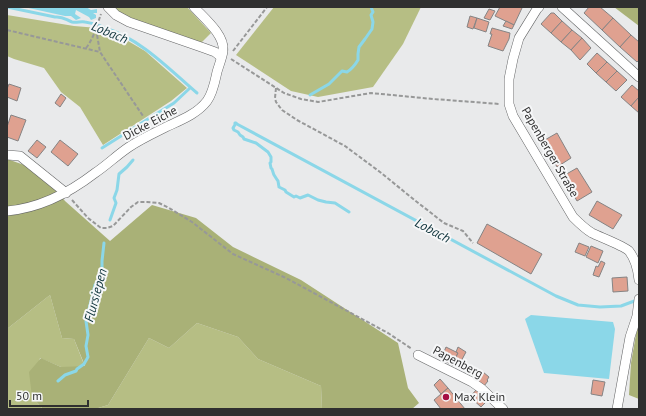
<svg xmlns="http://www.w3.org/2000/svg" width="646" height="416" font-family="'PT Sans',sans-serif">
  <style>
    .green { fill: #b6be84 }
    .forest { fill: #a9b177 }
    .water { fill: #8bd7e8 }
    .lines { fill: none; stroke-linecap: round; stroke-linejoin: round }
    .stream { stroke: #8bd7e8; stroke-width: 3 }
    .building { fill: #dfa190; stroke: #858484 }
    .minor-casing { stroke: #646566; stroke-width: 10 }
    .path { stroke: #979898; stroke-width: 2; stroke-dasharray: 4 2; stroke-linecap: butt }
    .minor { stroke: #fff; stroke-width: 9 }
    .poi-dot { fill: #a60e44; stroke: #f6f7f8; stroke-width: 1.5 }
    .labels { text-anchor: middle; stroke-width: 4; stroke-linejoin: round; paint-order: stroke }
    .street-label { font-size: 12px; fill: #303030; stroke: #f6f7f8 }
    .poi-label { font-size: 12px; fill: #303030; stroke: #f6f7f8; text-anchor: start }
    .water-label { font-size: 13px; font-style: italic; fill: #0d323a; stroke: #f6f7f8 }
  </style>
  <rect width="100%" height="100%" fill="#e9eaeb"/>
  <g class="green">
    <path d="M 111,7 L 187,7 L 211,33 L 201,43 L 127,17 Z"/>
    <path d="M 274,7 L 421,7 L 403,44 L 373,87 L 318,97 L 291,91 L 236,55 Z"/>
    <path d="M 7,15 L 74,26 L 98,28 L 116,35 L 128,41 L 145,51 L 187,88 L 171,101 L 103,145 L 80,107 L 61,92 L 44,68 L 14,59 L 7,56 Z"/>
    <path d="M 50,295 L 62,338 L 74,339 L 85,367 L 61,367 L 40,358 L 32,397 L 43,409 L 7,409 L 7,329 Z"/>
    <path d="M 197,323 L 238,337 L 258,359 L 321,386 L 322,409 L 95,409 L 108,405 L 149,338 L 169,348 Z"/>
  </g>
  <g class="forest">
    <path d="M 614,7 L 639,7 L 639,26 Z"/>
    <path d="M 7,159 L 27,166 L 52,185 L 65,201 L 110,241 L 152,205 L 196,218 L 233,247 L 301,280 L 398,343 L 408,388 L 419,403 L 412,409 L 322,409 L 321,386 L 258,359 L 238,337 L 197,323 L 169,348 L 149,338 L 108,405 L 95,409 L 43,409 L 32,397 L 29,372 L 41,358 L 61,367 L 85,366 L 74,339 L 62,338 L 50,295 L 7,329 Z"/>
    <path d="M 639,317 L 639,399 L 629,395 L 631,363 Z"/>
  </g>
  <g class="water">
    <path d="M 24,7 L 86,7 L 91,10 L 97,9 L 97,13 L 93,13 L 96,15 L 96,18 L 91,20 L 89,17 L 76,10 L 75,14 L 81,18 L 76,20 L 71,16 L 65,16 Z"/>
    <path d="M 531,315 L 613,322 L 615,329 L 609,379 L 544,373 L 525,319 Z"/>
  </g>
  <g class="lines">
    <g class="stream">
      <path d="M 7,7 L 55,17 C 63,16 66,20 72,22 C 77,23 81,21 85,22 C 91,23 99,25 105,28 C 141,39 169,69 197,93"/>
      <path d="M 310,95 L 329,84 L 342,71 L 347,72 C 352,69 355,65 358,60 L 358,54 L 359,47 L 365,39 L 372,29 L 373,22 L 371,15 L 373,12 L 371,7"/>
      <path d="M 235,123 L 556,296 L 578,305 L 600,307 L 621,306 L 637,300"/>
      <path d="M 236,123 L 233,128 L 234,130 L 238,132 L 240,135 L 243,137 L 244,139 L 256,143 L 268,152 L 271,157 L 271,162 L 270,163 L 271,168 L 272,169 C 273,175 275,177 278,181 L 279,187 L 285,190 L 286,192 L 294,197 L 296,196 L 300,198 L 308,195 L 318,200 L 326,202 L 335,203 L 349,212"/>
      <path d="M 102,148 L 148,119 L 174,103 L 190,88"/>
      <path d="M 110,220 L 116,203 L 114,198 L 117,190 L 119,174 L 127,167 L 133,160"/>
      <path d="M 58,381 L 65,375 L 76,371 L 77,369 L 84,364 L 88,357 L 86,346 L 88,335 L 86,321 L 95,285 L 102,277 L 102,261 L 104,243"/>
    </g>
  </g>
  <g class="building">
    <path d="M 500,7 L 521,7 L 522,8 L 514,25 L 495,16 Z"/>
    <path d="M 589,7 L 600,7 L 613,18 L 602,30 L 584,13 Z"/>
    <path d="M 489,9 L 495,11 L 490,20 L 484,18 Z"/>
    <path d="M 551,13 L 554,13 L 562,21 L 551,33 L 541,24 Z"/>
    <path d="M 470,16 L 477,18 L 473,29 L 467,27 Z"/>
    <path d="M 477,18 L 489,22 L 486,32 L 474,28 Z"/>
    <path d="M 613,18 L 631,35 L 620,47 L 602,30 Z"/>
    <path d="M 506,21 L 514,25 L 512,29 L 503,26 Z"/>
    <path d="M 562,21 L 572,30 L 561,42 L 551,33 Z"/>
    <path d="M 492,28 L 510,33 L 509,39 L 503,51 L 488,46 L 492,34 L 490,34 Z"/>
    <path d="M 572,30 L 582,38 L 571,50 L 561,42 Z"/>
    <path d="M 631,35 L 639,42 L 639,60 L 637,62 L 620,47 Z"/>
    <path d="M 582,38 L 591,48 L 580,60 L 571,50 Z"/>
    <path d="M 597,53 L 607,62 L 596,73 L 587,64 Z"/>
    <path d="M 607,62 L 617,71 L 606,82 L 596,73 Z"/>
    <path d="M 617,71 L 627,80 L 616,91 L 606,82 Z"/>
    <path d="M 9,84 L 21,88 L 17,101 L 7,97 L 7,89 Z"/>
    <path d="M 632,85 L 639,91 L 639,97 L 631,106 L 621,97 Z"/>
    <path d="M 61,94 L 66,98 L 60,107 L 55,103 Z"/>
    <path d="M 639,97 L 639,113 L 631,106 Z"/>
    <path d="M 11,115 L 26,120 L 18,141 L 7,137 L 7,127 Z"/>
    <path d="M 557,133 L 571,158 L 557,167 L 543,141 Z"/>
    <path d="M 37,140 L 46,147 L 37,158 L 28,151 Z"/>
    <path d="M 60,140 L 78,154 L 68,166 L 51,152 Z"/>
    <path d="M 577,168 L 592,192 L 577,201 L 563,176 Z"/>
    <path d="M 597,201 L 622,215 L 613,229 L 589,215 Z"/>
    <path d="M 487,224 L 542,254 L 531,274 L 477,243 Z"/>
    <path d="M 579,243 L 589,247 L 585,256 L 575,252 Z"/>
    <path d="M 591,246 L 603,251 L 598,263 L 586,257 Z"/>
    <path d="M 601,261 L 605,263 L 599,277 L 593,275 L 596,266 L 598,267 Z"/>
    <path d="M 627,277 L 628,291 L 613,292 L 612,278 Z"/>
    <path d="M 446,347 L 458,353 L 452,365 L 441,359 Z"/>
    <path d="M 458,347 L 466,352 L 458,367 L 452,365 L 458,353 L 456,352 Z"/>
    <path d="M 483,372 L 489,377 L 487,380 L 488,381 L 484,386 L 476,380 Z"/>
    <path d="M 440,379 L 448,388 L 441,394 L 434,385 Z"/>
    <path d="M 593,380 L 605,382 L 602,396 L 591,394 Z"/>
    <path d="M 448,388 L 465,409 L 441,409 L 434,400 Z"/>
    <path d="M 476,390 L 488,400 L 481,407 L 470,397 Z"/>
  </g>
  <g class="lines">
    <defs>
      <g id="minor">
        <path d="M 108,7 L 116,15 L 129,22 L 204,48 L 215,52 L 221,57"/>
        <path d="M 539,7 L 537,9 L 519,38 L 513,59 L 509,79 L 509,104 L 513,116 L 573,217 C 579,223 585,229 592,233 C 600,237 624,246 629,251 C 636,260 638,270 639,280"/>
        <path d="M 562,7 L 639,77"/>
        <path d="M 7,155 L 20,156 L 66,193"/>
        <path d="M 7,211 C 40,208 69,193 95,173 C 107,165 117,155 129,147 C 141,139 154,133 166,127 C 181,120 197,114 207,101 C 213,93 215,81 217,72 C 219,65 222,58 223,51 C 225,35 204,18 194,7"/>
        <path d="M 418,355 L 472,382 L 482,389 L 503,409"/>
        <path d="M 617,409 L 630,337 L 637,316 L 639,299"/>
      </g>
    </defs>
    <use href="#minor" class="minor-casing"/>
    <g class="path">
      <path d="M 96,29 L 100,52 L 143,116"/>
      <path d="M 7,30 L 100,52"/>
      <path d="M 86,48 C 94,38 97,25 101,14"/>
      <path d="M 233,51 L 267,7"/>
      <path d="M 231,59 L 284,93 L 301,99 L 318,102 L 371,93 L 433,99 L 500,104"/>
      <path d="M 276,88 L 275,98 L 276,102 L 282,110 L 297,120 L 345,146 L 380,172 L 417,202 L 444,223 L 463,231 L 473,243"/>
      <path d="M 72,200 L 88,218 L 101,228 L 107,228 L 113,226 L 131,207 L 138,202 L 147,202 L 159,203 L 169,208 L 192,222 L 233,254 L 286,278 L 388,333 L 412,349"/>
    </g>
    <use href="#minor" class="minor"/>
  </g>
  <circle class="poi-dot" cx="446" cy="397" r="4"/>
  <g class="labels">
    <g class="street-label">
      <text transform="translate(150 123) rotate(-28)" y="4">Dicke Eiche</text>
      <text transform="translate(550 152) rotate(60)" y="4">Papenberger Straße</text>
      <text transform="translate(458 362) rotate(28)" y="4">Papenberg</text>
    </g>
    <g class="poi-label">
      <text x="454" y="401">Max Klein</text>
    </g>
    <g class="water-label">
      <text transform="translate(110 32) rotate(22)" y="5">Lobach</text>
      <text transform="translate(433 230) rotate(28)" y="5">Lobach</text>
      <text transform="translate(95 295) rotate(-75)" y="5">Flursiepen</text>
    </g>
  </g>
  <rect width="646" height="416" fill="none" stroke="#303030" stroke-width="16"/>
  <path d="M10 400v6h78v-6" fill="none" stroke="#303030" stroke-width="2"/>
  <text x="16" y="400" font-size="12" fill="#303030" stroke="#f6f7f8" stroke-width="3" paint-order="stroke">50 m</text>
</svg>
